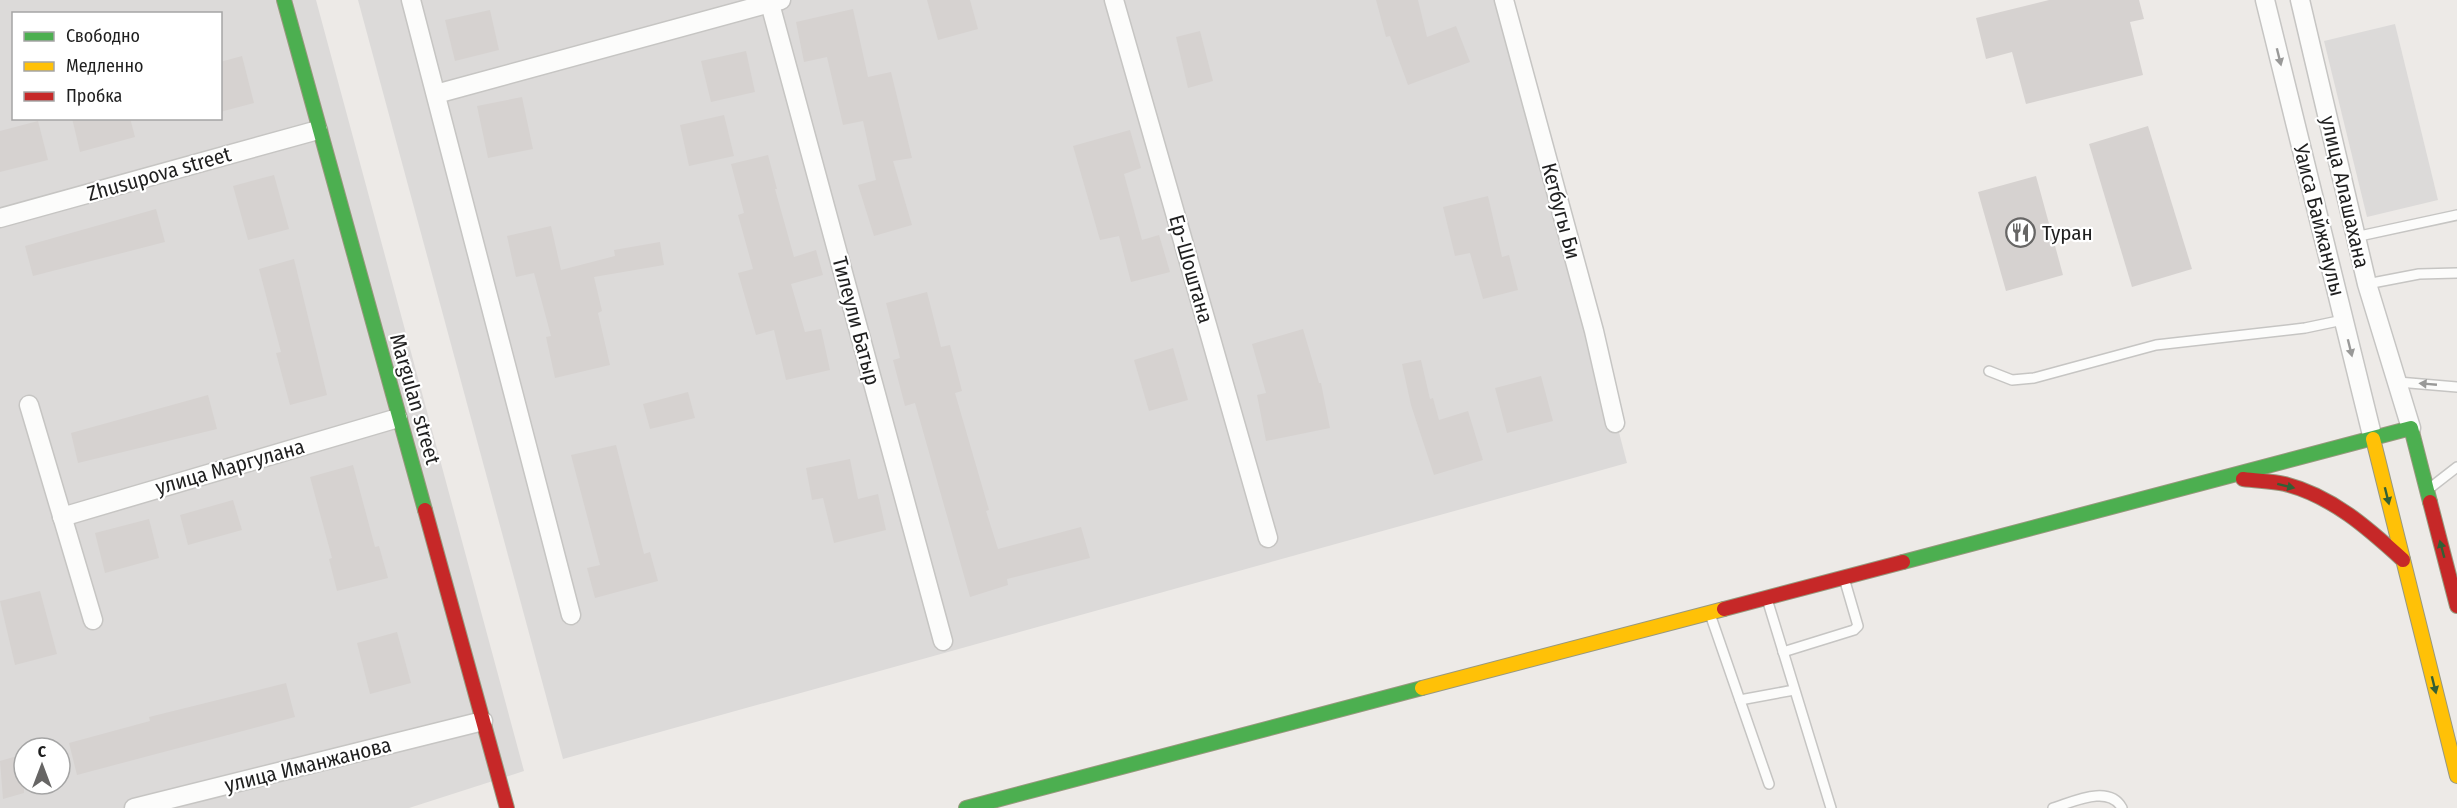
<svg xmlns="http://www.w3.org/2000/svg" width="2457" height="808" font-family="'Fira Sans Condensed',sans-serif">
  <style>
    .residential { fill: #dcdad9; fill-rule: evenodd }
    .building { fill: #d6d2d0 }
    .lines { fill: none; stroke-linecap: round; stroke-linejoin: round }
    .lane-casing { stroke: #c6c5c3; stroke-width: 12 }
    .street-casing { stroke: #c6c5c3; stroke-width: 21 }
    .fast-casing { stroke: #98987e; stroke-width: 16 }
    .slow-casing { stroke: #98987e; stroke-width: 16 }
    .jam-casing { stroke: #98987e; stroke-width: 16 }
    .lane { stroke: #fcfcfb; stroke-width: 9 }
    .street { stroke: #fcfcfb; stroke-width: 18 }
    .fast { stroke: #4caf50; stroke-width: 14 }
    .slow { stroke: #ffc107; stroke-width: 14 }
    .jam { stroke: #c62828; stroke-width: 14 }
    .oneway { fill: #999998 }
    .oneway2 { fill: #336035 }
    .labels { text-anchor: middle; stroke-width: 4.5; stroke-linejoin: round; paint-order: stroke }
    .street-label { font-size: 21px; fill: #1f1f1f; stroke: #fff }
    .poi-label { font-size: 21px; fill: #1f1f1f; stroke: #fff; text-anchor: start }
  </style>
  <rect width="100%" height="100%" fill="#edeae7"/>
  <g class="residential">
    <path d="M 0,0 L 316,0 L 524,771 L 409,808 L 0,808 ZM 14,14 L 220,14 L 220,118 L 14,118 ZM 24,748 L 60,748 L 60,784 L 24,784 Z"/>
    <path d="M 358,0 L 1506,0 L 1627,463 L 563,759 Z"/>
    <path d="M 2395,24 L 2438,200 L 2367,217 L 2324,41 Z"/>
  </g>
  <g class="building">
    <path d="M 927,0 L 970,0 L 978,29 L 938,40 Z"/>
    <path d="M 1376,0 L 1418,0 L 1427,37 L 1456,26 L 1470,62 L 1408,85 L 1390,36 L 1386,37 Z"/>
    <path d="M 2049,0 L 2139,0 L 2144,19 L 2130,22 L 2143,75 L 2026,104 L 2012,52 L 1986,59 L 1976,18 Z"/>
    <path d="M 853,9 L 868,77 L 891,72 L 912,158 L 893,161 L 912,225 L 874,236 L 858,185 L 876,180 L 863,121 L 843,125 L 827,57 L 804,62 L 796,22 Z"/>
    <path d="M 490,10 L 499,50 L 455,61 L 445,20 Z"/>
    <path d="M 1200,31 L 1213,81 L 1188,88 L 1176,37 Z"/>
    <path d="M 746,51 L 755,92 L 711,102 L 701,61 Z"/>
    <path d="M 242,56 L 254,103 L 220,112 L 220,62 Z"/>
    <path d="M 522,97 L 533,149 L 488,158 L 477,106 Z"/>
    <path d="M 724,115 L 734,156 L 689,166 L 680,125 Z"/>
    <path d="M 72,118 L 130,118 L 135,137 L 80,152 Z"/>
    <path d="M 38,121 L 48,160 L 0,172 L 0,131 Z"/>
    <path d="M 2148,126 L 2192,269 L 2132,287 L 2089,144 Z"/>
    <path d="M 1130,130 L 1141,168 L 1124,174 L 1142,240 L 1159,235 L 1170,272 L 1131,282 L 1119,236 L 1100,240 L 1073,146 Z"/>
    <path d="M 768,155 L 777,189 L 775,189 L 794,257 L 816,250 L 823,275 L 791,284 L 805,332 L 821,329 L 830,370 L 786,380 L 774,330 L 756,335 L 738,273 L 753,269 L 738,215 L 744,213 L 731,164 Z"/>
    <path d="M 274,175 L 289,229 L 248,240 L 233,186 Z"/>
    <path d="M 2036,176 L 2063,275 L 2006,291 L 1978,192 Z"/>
    <path d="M 1488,196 L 1502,257 L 1509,255 L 1518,290 L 1483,299 L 1470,253 L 1455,256 L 1443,207 Z"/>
    <path d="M 156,209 L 165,242 L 33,276 L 25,246 Z"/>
    <path d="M 551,226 L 561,270 L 615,256 L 614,250 L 660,242 L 664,265 L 594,277 L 602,311 L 598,313 L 610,365 L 555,378 L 546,337 L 551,336 L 534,273 L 516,277 L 507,236 Z"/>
    <path d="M 294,259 L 327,395 L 290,405 L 276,353 L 281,352 L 259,269 Z"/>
    <path d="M 927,292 L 941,347 L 950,345 L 962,391 L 955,393 L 989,510 L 986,511 L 998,549 L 1081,527 L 1090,558 L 1007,579 L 1008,585 L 970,597 L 915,403 L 905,406 L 893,360 L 900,358 L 886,303 Z"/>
    <path d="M 1303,329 L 1319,383 L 1321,383 L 1330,428 L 1266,441 L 1257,395 L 1266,393 L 1252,344 Z"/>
    <path d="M 1173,348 L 1188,400 L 1149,411 L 1134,360 Z"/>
    <path d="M 1421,360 L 1430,399 L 1433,398 L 1439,420 L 1468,411 L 1483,460 L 1434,475 L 1411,405 L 1402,364 Z"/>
    <path d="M 1541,376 L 1553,421 L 1507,433 L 1495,388 Z"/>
    <path d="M 688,392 L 695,418 L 650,429 L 643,404 Z"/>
    <path d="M 208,395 L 217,429 L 78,463 L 71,433 Z"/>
    <path d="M 616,445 L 644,554 L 650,552 L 658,581 L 595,598 L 587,568 L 600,565 L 571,455 Z"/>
    <path d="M 850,459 L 858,499 L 878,494 L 886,530 L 834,543 L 823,498 L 812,500 L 806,468 Z"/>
    <path d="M 353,465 L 375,547 L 379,546 L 388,578 L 337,591 L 329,559 L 332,558 L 310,477 Z"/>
    <path d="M 233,500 L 242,530 L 188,545 L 180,515 Z"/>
    <path d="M 149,519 L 159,558 L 105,573 L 95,533 Z"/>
    <path d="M 40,591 L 57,654 L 15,665 L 0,601 Z"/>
    <path d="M 397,632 L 411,683 L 370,694 L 357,643 Z"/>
    <path d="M 286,683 L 295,717 L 77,775 L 69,743 L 150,721 L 149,717 Z"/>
    <path d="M 24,754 L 24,793 L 3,799 L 0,761 Z"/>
  </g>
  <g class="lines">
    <defs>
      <g id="lane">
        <path d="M 2355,237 L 2457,215"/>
        <path d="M 2367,284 L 2419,274 L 2457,273"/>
        <path d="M 1989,371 L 2012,380 L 2034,378 L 2156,345 L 2305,328 L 2343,320"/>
        <path d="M 2398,382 L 2457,387"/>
        <path d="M 2430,488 L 2457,467"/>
        <path d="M 1767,599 L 1831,808"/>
        <path d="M 1710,614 L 1769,784"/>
        <path d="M 1783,652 L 1854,630 L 1858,626 L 1844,578"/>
        <path d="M 1740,700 L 1794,690"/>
        <path d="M 2053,808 C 2073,802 2109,784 2122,808"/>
      </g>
      <g id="street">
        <path d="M 411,0 L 571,615"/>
        <path d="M 769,0 L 943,641"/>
        <path d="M 1114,0 L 1268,538"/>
        <path d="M 1504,0 L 1594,331 L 1615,423"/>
        <path d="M 2265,0 L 2373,439"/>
        <path d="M 2300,0 L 2367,284 L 2411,428"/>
        <path d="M 436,94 L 781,0"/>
        <path d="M 0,218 L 318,130"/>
        <path d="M 29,405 L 93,620"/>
        <path d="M 62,517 L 398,418"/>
        <path d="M 134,808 L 483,721"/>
      </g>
      <g id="fast">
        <path d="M 284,0 L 425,510"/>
        <path d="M 1903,562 L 2411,428 L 2430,502"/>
        <path d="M 966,808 L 1422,688"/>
      </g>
      <g id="slow">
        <path d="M 2373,439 L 2457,776"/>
        <path d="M 1422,688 L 1724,609"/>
      </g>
      <g id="jam">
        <path d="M 2243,479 C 2257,481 2271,481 2285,484 C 2332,496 2368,528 2403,560"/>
        <path d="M 2430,502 L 2457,606"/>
        <path d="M 425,510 L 507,808"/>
        <path d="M 1724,609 L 1903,562"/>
      </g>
    </defs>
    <use href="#lane" class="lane-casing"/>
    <use href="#street" class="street-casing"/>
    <use href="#fast" class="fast-casing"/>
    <use href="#slow" class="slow-casing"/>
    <use href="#jam" class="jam-casing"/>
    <use href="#lane" class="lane"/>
    <use href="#street" class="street"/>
    <use href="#fast" class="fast"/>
    <use href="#slow" class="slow"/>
    <use href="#jam" class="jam"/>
  </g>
  <defs><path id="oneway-solid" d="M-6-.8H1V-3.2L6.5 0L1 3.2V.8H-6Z" transform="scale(1.5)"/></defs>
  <g class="oneway">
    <use href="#oneway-solid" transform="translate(2279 57) rotate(76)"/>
    <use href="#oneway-solid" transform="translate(2350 348) rotate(76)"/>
    <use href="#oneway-solid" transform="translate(2428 384) rotate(-175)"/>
  </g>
  <g class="oneway2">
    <use href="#oneway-solid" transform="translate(2286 486) rotate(14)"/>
    <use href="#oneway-solid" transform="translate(2387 496) rotate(76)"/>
    <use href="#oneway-solid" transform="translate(2442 549) rotate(-105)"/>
    <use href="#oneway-solid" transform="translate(2434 685) rotate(76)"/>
  </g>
  <defs>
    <symbol id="restaurant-ring" viewBox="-11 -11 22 22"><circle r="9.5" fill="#fff" stroke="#676665" stroke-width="1.5"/><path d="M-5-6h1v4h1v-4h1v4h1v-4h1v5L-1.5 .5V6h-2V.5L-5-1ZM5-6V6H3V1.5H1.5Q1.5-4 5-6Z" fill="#676665"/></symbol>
  </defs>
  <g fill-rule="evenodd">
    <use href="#restaurant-ring" x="2004" y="216" width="33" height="33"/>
  </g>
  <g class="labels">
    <g class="street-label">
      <text transform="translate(159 174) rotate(-16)" y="7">Zhusupova street</text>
      <text transform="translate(2345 192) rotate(77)" y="7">улица Алашахана</text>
      <text transform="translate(1561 211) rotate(75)" y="7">Кетбугы Би</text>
      <text transform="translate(2319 220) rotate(76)" y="7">Уаиса Байжанулы</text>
      <text transform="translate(1191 269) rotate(74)" y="7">Ер-Шоштана</text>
      <text transform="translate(856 321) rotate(75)" y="7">Тилеули Батыр</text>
      <text transform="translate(415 399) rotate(74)" y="7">Margulan street</text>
      <text transform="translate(230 467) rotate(-16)" y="7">улица Маргулана</text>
      <text transform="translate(308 765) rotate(-14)" y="7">улица Иманжанова</text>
    </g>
    <g class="poi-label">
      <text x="2042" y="240">Туран</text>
    </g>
  </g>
  <rect x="12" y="12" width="210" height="108" fill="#ffffff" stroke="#a5a5a5" stroke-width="1.5"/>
  <rect x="24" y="32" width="30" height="9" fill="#4caf50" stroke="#a5a5a5" stroke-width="1.5"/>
  <text x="66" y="42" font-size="18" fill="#1f1f1f">Свободно</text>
  <rect x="24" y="62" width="30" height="9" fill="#ffc107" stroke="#a5a5a5" stroke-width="1.5"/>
  <text x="66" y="72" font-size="18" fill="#1f1f1f">Медленно</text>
  <rect x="24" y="92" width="30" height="9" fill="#c62828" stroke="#a5a5a5" stroke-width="1.5"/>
  <text x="66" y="102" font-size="18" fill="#1f1f1f">Пробка</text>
  <g transform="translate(42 766)"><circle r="28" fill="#ffffff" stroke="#a5a5a5" stroke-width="1.5"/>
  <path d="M0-4.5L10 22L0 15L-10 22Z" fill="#676665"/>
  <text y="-9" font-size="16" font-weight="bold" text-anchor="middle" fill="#1f1f1f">С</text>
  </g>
</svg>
